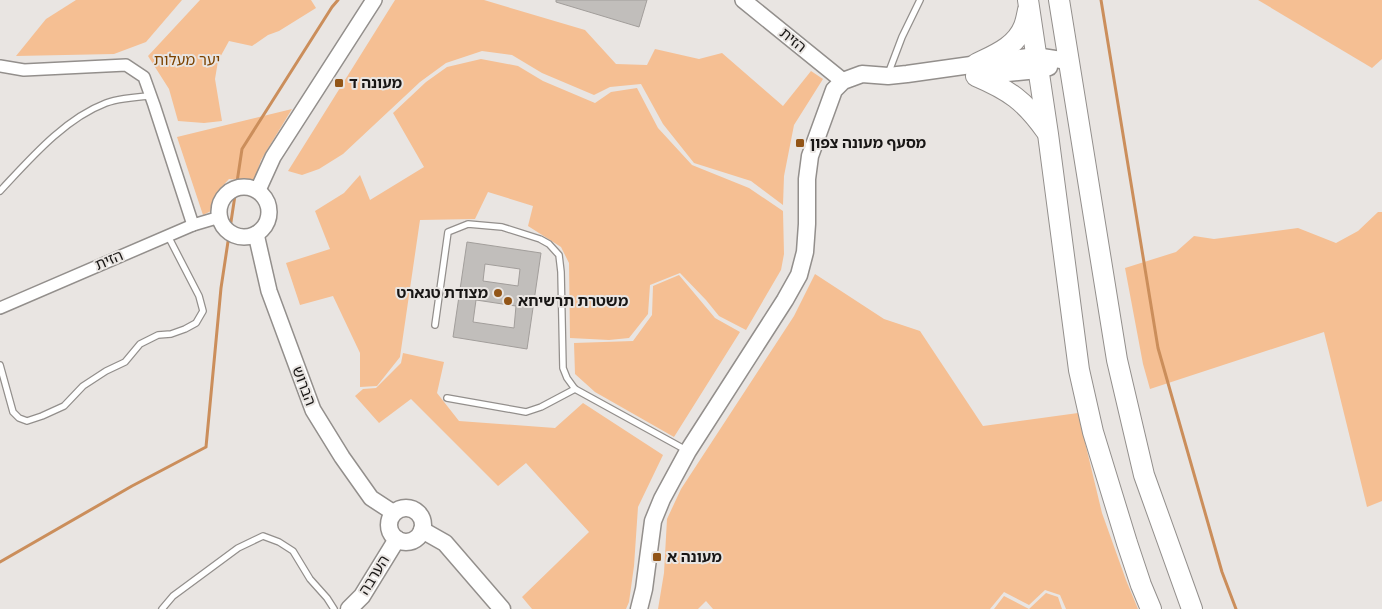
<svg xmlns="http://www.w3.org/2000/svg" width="1382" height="609" font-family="Figtree,'Noto Sans Hebrew',sans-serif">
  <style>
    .green { fill: #f5bf93 }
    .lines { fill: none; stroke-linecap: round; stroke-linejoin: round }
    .stream { stroke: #cb8e5b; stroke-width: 3 }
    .building { fill: #c1bebb; stroke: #a29e9b; fill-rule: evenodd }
    .service-casing { stroke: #938f8c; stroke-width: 8 }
    .minor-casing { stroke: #938f8c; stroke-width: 14 }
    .tertiary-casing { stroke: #938f8c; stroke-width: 18 }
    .secondary-casing { stroke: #938f8c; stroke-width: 19 }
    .trunk-casing { stroke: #938f8c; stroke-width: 22 }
    .service { stroke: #fff; stroke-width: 5.5 }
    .minor { stroke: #fff; stroke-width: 11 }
    .tertiary { stroke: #fff; stroke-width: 15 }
    .secondary { stroke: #fff; stroke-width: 16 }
    .trunk { stroke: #fff; stroke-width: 20 }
    .poi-dot { fill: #925517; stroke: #e9e5e2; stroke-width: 2 }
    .labels { text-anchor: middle; stroke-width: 4; stroke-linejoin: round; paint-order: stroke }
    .street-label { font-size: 15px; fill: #181615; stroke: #e9e5e2 }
    .park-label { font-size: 15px; fill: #7c4300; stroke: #e9e5e2 }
    .poi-label { font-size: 15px; font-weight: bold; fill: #181615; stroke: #e9e5e2; text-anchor: start }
  </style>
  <rect width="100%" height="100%" fill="#e9e5e2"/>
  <g class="green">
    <path d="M 76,0 L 182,0 L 146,42 L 114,54 L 16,56 L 46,19 Z"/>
    <path d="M 200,0 L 311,0 L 316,8 L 279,31 L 268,35 L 252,46 L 229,41 L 218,61 L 215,79 L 222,121 L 204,123 L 178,121 L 169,89 L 148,56 Z"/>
    <path d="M 395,0 L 484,0 L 585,30 L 616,64 L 647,65 L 655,49 L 699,59 L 722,53 L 783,106 L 811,71 L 823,79 L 794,125 L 784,176 L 783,205 L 751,181 L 694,163 L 663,124 L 641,84 L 610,87 L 594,95 L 542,73 L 512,55 L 482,51 L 446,63 L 420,82 L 343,154 L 319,169 L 302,175 L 288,171 Z"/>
    <path d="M 1258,0 L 1382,0 L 1382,59 L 1372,68 Z"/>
    <path d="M 481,59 L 518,66 L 543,81 L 595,103 L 611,92 L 637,88 L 658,128 L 692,165 L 749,188 L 783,211 L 784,254 L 781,270 L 746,330 L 719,316 L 706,300 L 680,273 L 650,285 L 648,314 L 629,338 L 609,340 L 570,338 L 569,263 L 561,247 L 528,226 L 533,206 L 488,192 L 475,219 L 420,220 L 400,357 L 377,386 L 360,387 L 360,353 L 333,296 L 300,305 L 286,263 L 330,249 L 315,211 L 344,193 L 360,175 L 370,200 L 424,167 L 393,113 L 426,82 L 447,67 Z"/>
    <path d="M 292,109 L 261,160 L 254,181 L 229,179 L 217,192 L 213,210 L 203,215 L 177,137 Z"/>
    <path d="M 1378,212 L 1382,212 L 1382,501 L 1367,507 L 1324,332 L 1150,389 L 1143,364 L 1125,268 L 1176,252 L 1194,236 L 1214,239 L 1298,228 L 1336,243 L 1358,231 Z"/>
    <path d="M 815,274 L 884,319 L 920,331 L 983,426 L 1078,413 L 1102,513 L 1126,580 L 1138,609 L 1066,609 L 1060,595 L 1045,590 L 1029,605 L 1004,592 L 990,609 L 713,609 L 706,601 L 698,609 L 658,609 L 664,573 L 667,519 L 681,489 L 794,316 Z"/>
    <path d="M 679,275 L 715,318 L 740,332 L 674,437 L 595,392 L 575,374 L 574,343 L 633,341 L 652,315 L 653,286 Z"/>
    <path d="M 403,353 L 444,362 L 437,393 L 459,421 L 555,428 L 583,403 L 663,455 L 638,507 L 634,566 L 629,602 L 626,609 L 532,609 L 522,597 L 589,532 L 526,463 L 498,486 L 411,399 L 379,423 L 355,396 L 363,389 L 376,388 L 401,363 Z"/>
    <path d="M 1046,593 L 1058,597 L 1062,609 L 994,609 L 1004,596 L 1029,609 Z"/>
  </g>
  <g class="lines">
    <g class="stream">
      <path d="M 1101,0 L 1158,348 L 1222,572 L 1236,609"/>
      <path d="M 0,562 L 132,486 L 206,447 L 221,288 L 242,149 L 332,7 L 338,0"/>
    </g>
  </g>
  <g class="building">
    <path d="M 556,0 L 647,0 L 639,27 L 556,2 Z"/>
    <path d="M 467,242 L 541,253 L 527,349 L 453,337 ZM 485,264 L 520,269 L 518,286 L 483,281 ZM 476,300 L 516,306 L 514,328 L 473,322 Z"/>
  </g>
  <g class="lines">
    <defs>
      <g id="service">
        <path d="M 888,74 L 902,37 L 920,0"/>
        <path d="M 0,191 C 30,159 64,119 106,103 C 120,98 136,97 151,96"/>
        <path d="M 435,325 L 448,232 L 468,224 L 502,227 L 540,239 L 549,244 L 559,255 L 561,272 L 563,368 L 567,378 L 575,389 L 686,450"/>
        <path d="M 0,365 L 13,412 L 19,418 L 27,421 L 42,416 L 64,406 L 83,386 L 106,371 L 125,362 L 140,344 L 158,335 L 171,334 L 185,329 L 196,323 L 203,311 L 199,296 L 168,236"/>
        <path d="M 447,398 L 526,412 L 541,407 L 575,389"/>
        <path d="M 162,609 L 173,596 L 238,548 L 263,536 L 279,542 L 293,551 L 310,579 L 327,598 L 334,609"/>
      </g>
      <g id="minor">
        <path d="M 0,66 L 24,70 L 126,65 L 144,77 L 154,105 L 193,225"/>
        <path d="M 0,308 L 193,225 L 220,217"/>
      </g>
      <g id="tertiary">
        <path d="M 743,0 L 843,81"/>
        <circle cx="244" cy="212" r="25"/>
        <path d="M 258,190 L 273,157 L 374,0"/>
        <path d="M 256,234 L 269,291 L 313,410 L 342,457 L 371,498 L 394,513"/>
      </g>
      <g id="secondary">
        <path d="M 977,76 L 1038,70 L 1049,67"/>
        <circle cx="406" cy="525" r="17"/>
        <path d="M 422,530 L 445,543 L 502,609"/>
        <path d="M 349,609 L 362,596 L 397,539"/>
        <path d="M 639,609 L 644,589 L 653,521 L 662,499 L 688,451 L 785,300 L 799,275 L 805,252 L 807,224 L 807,179 L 810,156 L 834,90 L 843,81 L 862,74 L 888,76 L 907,74 L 1035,56 L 1068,61"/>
      </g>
      <g id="trunk">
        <path d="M 1028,0 L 1048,134 L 1079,370 L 1093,432 L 1127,543 L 1141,585 L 1151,609"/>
        <path d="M 1059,0 L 1117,360 L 1144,475 L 1192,609"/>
        <path d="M 976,64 C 994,55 1016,47 1024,26 C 1026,21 1027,15 1028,10"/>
        <path d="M 976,76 C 1009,90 1025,101 1046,131"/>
      </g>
    </defs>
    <use href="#service" class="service-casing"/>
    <use href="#minor" class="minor-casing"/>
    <use href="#tertiary" class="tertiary-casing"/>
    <use href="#secondary" class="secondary-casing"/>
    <use href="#trunk" class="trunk-casing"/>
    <use href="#service" class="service"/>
    <use href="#minor" class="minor"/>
    <use href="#tertiary" class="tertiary"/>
    <use href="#secondary" class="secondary"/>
    <use href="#trunk" class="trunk"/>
  </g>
  <g class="poi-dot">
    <rect x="334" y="78" width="10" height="10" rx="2.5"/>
    <rect x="795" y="138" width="10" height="10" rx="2.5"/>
    <circle cx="498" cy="293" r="5"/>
    <circle cx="508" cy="301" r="5"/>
    <rect x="652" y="552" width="10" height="10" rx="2.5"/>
  </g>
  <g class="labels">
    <g class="street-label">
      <text transform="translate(793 40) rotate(39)" y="5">הזית</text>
      <text transform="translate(109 260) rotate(-23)" y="5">הזית</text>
      <text transform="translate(304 386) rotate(69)" y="5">הברוש</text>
      <text transform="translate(374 575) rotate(-58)" y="5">הערבה</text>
    </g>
    <g class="park-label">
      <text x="187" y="65">יער מעלות</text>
    </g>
    <g class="poi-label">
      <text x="349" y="88">מעונה ד</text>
      <text x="810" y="148">מסעף מעונה צפון</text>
      <text x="488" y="298" text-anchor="end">מצודת טגארט</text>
      <text x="518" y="306">משטרת תרשיחא</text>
      <text x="667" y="562">מעונה א</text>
    </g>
  </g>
</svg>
